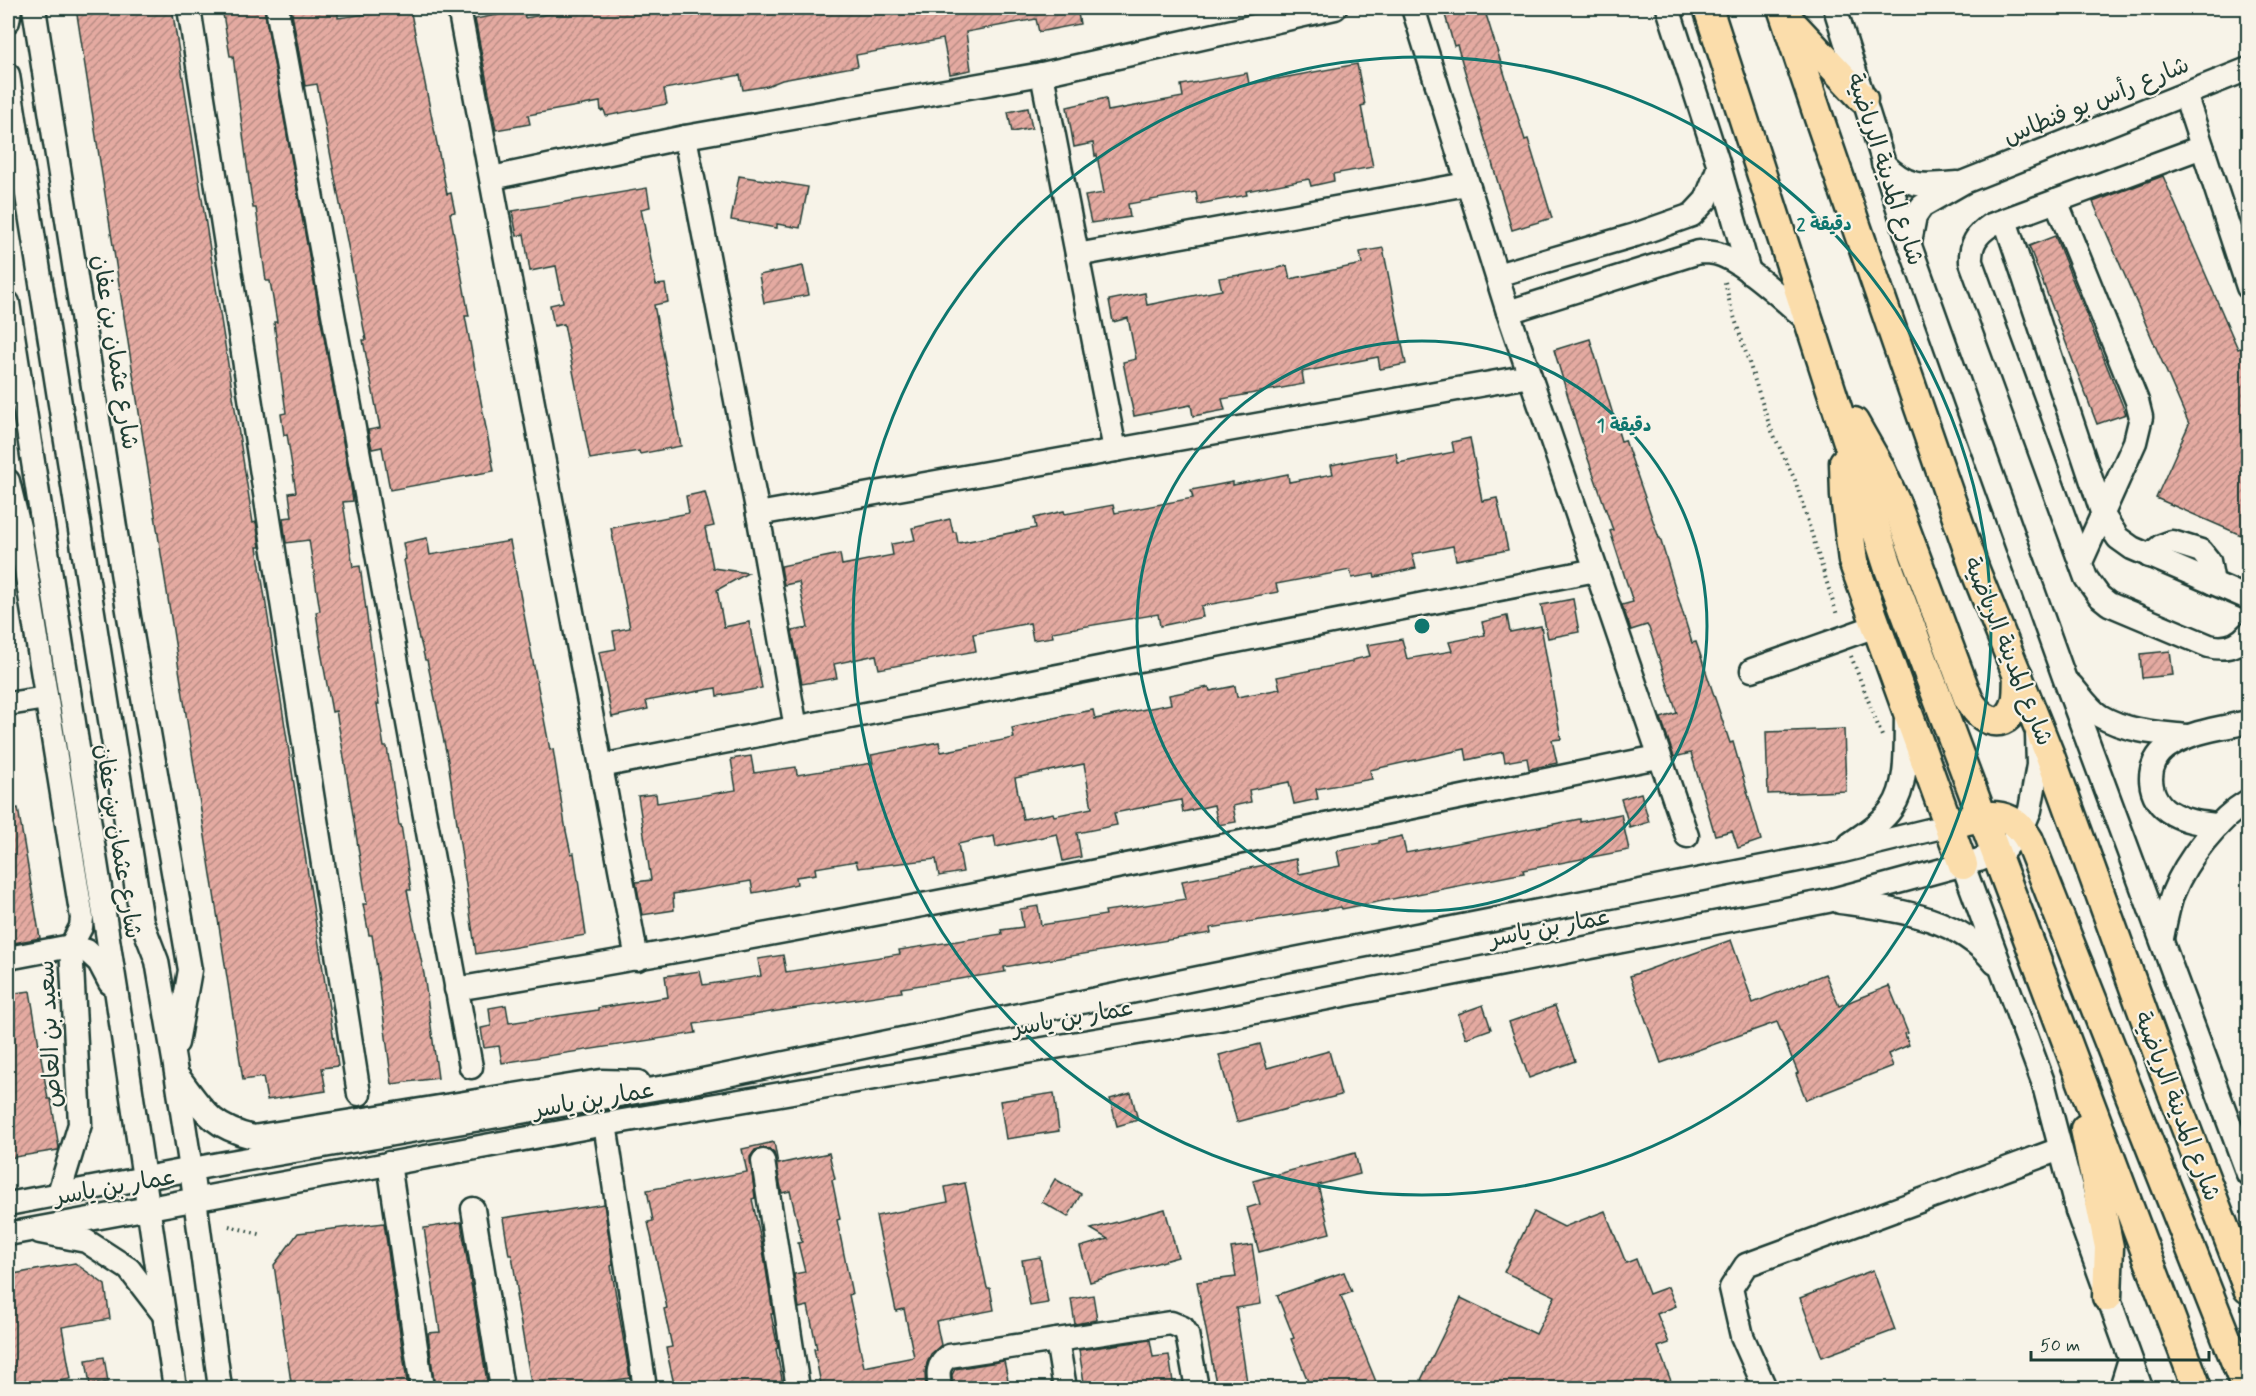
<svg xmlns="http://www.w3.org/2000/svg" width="2256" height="1396" font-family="Mynerve,'Playpen Sans Arabic',sans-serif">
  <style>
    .building { fill: url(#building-hatch); stroke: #1f3d34; stroke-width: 1.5; fill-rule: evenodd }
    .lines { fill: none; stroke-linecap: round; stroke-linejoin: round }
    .minor-casing { stroke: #1f3d34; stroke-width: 27 }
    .major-casing { stroke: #1f3d34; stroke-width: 33 }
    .path { stroke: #1f3d34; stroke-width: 4; stroke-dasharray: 1.5 4.5; stroke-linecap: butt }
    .minor { stroke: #f7f3e8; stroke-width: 22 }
    .major { stroke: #fbddab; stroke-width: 28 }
    .ring { fill: none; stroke: #0f766e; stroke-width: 3 }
    .labels { text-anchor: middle; stroke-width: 4.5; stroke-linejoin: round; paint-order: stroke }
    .street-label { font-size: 24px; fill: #1f3d34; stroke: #f7f3e8 }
    .centre { fill: #0f766e; stroke: #f7f3e8; stroke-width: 3 }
    .ring-label { font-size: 18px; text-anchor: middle; font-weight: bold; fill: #0f766e; stroke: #f7f3e8; stroke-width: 4.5; stroke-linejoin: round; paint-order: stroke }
  </style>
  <defs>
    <pattern id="building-hatch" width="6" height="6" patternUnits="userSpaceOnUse" patternTransform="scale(1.5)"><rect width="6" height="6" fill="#e4aaa1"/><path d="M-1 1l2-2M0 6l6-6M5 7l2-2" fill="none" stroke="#b88c84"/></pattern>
  </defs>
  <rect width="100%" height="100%" fill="#f7f3e8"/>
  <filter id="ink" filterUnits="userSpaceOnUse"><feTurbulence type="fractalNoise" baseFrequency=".0167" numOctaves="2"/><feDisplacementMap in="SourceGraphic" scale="12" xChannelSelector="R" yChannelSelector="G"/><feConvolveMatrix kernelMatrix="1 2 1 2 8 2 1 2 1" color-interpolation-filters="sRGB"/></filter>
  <g filter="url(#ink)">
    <g class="building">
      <path d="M 76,8 L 172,8 L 253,523 L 256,522 L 260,547 L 257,547 L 338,1066 L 322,1068 L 326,1091 L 267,1100 L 263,1077 L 243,1080 Z"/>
      <path d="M 222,8 L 264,8 L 350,480 L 353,501 L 343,502 L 353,567 L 360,566 L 379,704 L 377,704 L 384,747 L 387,747 L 399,825 L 401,825 L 411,890 L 407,890 L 424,974 L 438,1078 L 392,1084 L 379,982 L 372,935 L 369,935 L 363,904 L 367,904 L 342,745 L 336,711 L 332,712 L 320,646 L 321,646 L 316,612 L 320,611 L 309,540 L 286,543 L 283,518 L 292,517 L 289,493 L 296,492 L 287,434 L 284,435 L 281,414 L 286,413 L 274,322 L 277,322 L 270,281 L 266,281 L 256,208 L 253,208 L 248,173 L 233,56 L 230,56 Z"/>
      <path d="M 291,8 L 338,8 L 338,18 L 410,8 L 447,194 L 451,193 L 455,212 L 450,213 L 469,316 L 465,316 L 494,471 L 390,490 L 382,447 L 372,449 L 368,430 L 380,428 L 363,340 L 366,340 L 317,84 L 305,86 Z"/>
      <path d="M 584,8 L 1077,8 L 1080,24 L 1039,32 L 1036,19 L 966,32 L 971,70 L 950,74 L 943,39 L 856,55 L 858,66 L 782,80 L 767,86 L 743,90 L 740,75 L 664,89 L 667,104 L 606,116 L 604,110 L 601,111 L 600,102 L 528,115 L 530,124 L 496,130 L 475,19 L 524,10 L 525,18 Z"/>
      <path d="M 1443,8 L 1484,8 L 1525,140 L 1528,139 L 1552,218 L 1512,230 L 1457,45 L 1454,46 Z"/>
      <path d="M 1357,64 L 1365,105 L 1361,106 L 1373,167 L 1333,174 L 1334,181 L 1311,186 L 1309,179 L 1246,191 L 1247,195 L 1198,204 L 1196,192 L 1128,204 L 1130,217 L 1091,223 L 1085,196 L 1104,193 L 1097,155 L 1095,156 L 1093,143 L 1074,147 L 1067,107 L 1106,98 L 1108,111 L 1183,97 L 1181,85 L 1247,73 L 1249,84 Z"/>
      <path d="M 1028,108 L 1032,128 L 1012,132 L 1008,112 Z"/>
      <path d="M 739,176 L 808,187 L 800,228 L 777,224 L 777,228 L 731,220 Z"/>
      <path d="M 2163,176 L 2238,349 L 2248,345 L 2248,538 L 2156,498 L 2189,424 L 2093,202 Z"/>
      <path d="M 647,188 L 650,207 L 641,209 L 656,285 L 665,284 L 668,302 L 654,305 L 681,446 L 640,454 L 639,451 L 590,459 L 564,324 L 554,326 L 550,305 L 563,302 L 556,266 L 530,271 L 524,234 L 517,236 L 512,211 Z"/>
      <path d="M 2055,236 L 2126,414 L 2097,424 L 2029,246 Z"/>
      <path d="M 1383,248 L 1406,364 L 1380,369 L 1378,357 L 1302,372 L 1304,384 L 1222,399 L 1225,410 L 1193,416 L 1191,405 L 1134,416 L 1123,362 L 1136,359 L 1128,318 L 1113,322 L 1109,300 L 1145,293 L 1147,305 L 1222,290 L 1219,278 L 1239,275 L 1239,276 L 1287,266 L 1290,279 L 1362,264 L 1360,252 Z"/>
      <path d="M 803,266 L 809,295 L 764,303 L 759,275 Z"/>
      <path d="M 1590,339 L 1621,441 L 1625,440 L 1659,538 L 1660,538 L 1692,643 L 1696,642 L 1730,743 L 1733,742 L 1761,840 L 1738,848 L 1732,831 L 1715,835 L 1691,753 L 1674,757 L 1661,718 L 1677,713 L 1649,628 L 1647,625 L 1631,630 L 1622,605 L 1633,602 L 1610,531 L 1613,530 L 1579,433 L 1554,350 Z"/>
      <path d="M 1470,438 L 1482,501 L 1497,498 L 1508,550 L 1456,560 L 1453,546 L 1412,554 L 1416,568 L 1375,577 L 1374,574 L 1352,578 L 1350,570 L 1276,584 L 1278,592 L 1201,606 L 1203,617 L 1160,626 L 1158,614 L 1052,632 L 1053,637 L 1033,640 L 1030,623 L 973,634 L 976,651 L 879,669 L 876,655 L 834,664 L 837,678 L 802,684 L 792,631 L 808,628 L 799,582 L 784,585 L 781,566 L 840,554 L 842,565 L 893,555 L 891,544 L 915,540 L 912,528 L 950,519 L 953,532 L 956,532 L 958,543 L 1036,528 L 1034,518 L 1064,511 L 1065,514 L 1113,505 L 1115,513 L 1193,498 L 1191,490 L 1233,482 L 1233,485 L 1288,474 L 1289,482 L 1333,474 L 1331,465 L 1370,457 L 1396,453 L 1398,463 L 1454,452 L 1452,442 Z"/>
      <path d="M 705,492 L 714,526 L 705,528 L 713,568 L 748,573 L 717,590 L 724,627 L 749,622 L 762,688 L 717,696 L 716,688 L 646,701 L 648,709 L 612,717 L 599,652 L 616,649 L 613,631 L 630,628 L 611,528 L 689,513 L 686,496 Z"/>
      <path d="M 427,538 L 430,555 L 510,541 L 550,750 L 553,749 L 566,831 L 571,854 L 574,853 L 586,935 L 476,954 L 448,761 L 427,660 L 425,660 L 420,639 L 419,639 L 404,560 L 406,559 L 403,543 Z"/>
      <path d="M 1573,599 L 1579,632 L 1548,638 L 1541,605 Z"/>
      <path d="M 1507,616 L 1510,632 L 1541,626 L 1561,739 L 1552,740 L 1557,763 L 1529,769 L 1527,758 L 1505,762 L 1503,752 L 1467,760 L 1465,749 L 1370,770 L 1372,779 L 1316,789 L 1318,799 L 1294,804 L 1289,782 L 1249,790 L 1251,802 L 1233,806 L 1236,822 L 1218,825 L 1214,805 L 1183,812 L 1181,800 L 1114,813 L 1117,825 L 1077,833 L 1081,857 L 1063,861 L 1057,834 L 996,847 L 994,836 L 958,844 L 963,872 L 939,876 L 936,859 L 858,868 L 856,861 L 815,868 L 816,874 L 796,877 L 797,884 L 775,889 L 753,893 L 751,881 L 673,894 L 674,910 L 642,915 L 636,882 L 651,880 L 638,796 L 656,794 L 657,803 L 736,790 L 731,759 L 751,756 L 754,773 L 796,767 L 797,775 L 873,763 L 871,755 L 939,742 L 941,752 L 1014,738 L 1012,728 L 1058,717 L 1093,710 L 1095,719 L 1171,704 L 1169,695 L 1209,687 L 1210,691 L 1235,686 L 1237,697 L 1280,689 L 1277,677 L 1352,662 L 1352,660 L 1370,656 L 1367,645 L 1402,639 L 1407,659 L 1452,651 L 1449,642 L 1485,635 L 1482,622 ZM 1084,764 L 1092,808 L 1054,816 L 1053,813 L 1023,819 L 1015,778 Z"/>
      <path d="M 2170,651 L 2173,675 L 2142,678 L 2140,654 Z"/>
      <path d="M 1844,729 L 1846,791 L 1768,794 L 1766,732 Z"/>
      <path d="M 1641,793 L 1649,822 L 1630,828 L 1621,799 Z"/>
      <path d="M 18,808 L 40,938 L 8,944 L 8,809 Z"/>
      <path d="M 1621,814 L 1629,850 L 1523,870 L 1524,873 L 1342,909 L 1341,907 L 1210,928 L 1211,933 L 1004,967 L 1005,972 L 901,988 L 902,992 L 694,1024 L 696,1033 L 502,1063 L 499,1046 L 484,1048 L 481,1028 L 491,1026 L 489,1008 L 506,1005 L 509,1023 L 598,1010 L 598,1008 L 668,997 L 665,976 L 700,971 L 703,985 L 761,976 L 758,959 L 783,955 L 786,972 L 900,954 L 899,950 L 1002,934 L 1001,930 L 1023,927 L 1020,909 L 1038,906 L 1041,925 L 1106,915 L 1105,911 L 1186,899 L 1182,881 L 1296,859 L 1299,874 L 1340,866 L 1337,851 L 1379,843 L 1379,841 L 1402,836 L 1406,853 L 1580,819 L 1580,822 Z"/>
      <path d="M 1731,940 L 1753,1003 L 1825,974 L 1839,1006 L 1889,986 L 1908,1033 L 1905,1034 L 1909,1045 L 1888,1054 L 1893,1066 L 1806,1100 L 1796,1074 L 1798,1073 L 1777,1022 L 1661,1063 L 1630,976 Z"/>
      <path d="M 30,991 L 48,1099 L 51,1099 L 59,1148 L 58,1150 L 9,1158 L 8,1146 L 8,994 Z"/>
      <path d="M 1483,1005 L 1491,1029 L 1466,1038 L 1458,1014 Z"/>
      <path d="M 1555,1006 L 1575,1061 L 1529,1078 L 1509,1022 Z"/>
      <path d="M 1260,1044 L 1267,1068 L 1329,1051 L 1341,1095 L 1237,1122 L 1219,1055 Z"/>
      <path d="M 1054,1093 L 1059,1131 L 1006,1139 L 1000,1101 Z"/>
      <path d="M 1131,1093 L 1138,1120 L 1117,1126 L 1110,1099 Z"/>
      <path d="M 774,1142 L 778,1164 L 829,1153 L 835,1179 L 832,1180 L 840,1219 L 837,1220 L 852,1294 L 849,1295 L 864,1367 L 914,1357 L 904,1309 L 896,1311 L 876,1216 L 948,1202 L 945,1187 L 965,1183 L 987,1288 L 990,1288 L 994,1310 L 936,1321 L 941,1345 L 931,1354 L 927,1363 L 925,1373 L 926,1389 L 822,1389 L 814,1349 L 817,1349 L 808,1306 L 799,1308 L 794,1274 L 805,1272 L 798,1243 L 802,1242 L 790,1191 L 782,1193 L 774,1153 L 768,1149 L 762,1148 L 755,1150 L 750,1157 L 755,1198 L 752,1199 L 763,1250 L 773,1314 L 771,1314 L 778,1348 L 776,1349 L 784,1389 L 675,1389 L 666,1348 L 672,1347 L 664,1309 L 667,1308 L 648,1222 L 653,1221 L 647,1190 L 747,1172 L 742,1149 Z"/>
      <path d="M 1355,1153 L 1360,1174 L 1318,1185 L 1330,1233 L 1259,1252 L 1247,1208 L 1260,1204 L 1253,1181 Z"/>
      <path d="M 1055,1179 L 1081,1194 L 1068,1217 L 1042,1202 Z"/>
      <path d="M 604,1204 L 613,1265 L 611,1266 L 630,1378 L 577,1386 L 577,1389 L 532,1389 L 516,1295 L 518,1295 L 512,1255 L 509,1255 L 503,1218 L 548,1211 L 548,1213 Z"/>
      <path d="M 1165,1209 L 1178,1257 L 1090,1282 L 1080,1247 L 1108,1239 L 1091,1229 Z"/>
      <path d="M 1605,1211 L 1626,1263 L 1636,1259 L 1649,1294 L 1668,1287 L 1676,1306 L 1657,1314 L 1669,1343 L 1658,1347 L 1674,1389 L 1438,1389 L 1421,1380 L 1461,1298 L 1536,1334 L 1555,1296 L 1504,1272 L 1534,1212 L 1564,1227 Z"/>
      <path d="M 461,1222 L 487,1382 L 435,1389 L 428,1333 L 440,1332 L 424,1228 Z"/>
      <path d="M 384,1223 L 408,1389 L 292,1389 L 274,1265 L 298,1233 Z"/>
      <path d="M 1252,1245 L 1261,1304 L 1236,1308 L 1248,1389 L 1217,1389 L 1197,1282 L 1236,1277 L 1231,1248 Z"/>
      <path d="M 1040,1257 L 1048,1303 L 1030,1306 L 1022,1260 Z"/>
      <path d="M 75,1263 L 105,1285 L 110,1319 L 62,1327 L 71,1379 L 8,1389 L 8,1275 Z"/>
      <path d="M 1873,1270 L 1895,1330 L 1822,1357 L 1800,1298 Z"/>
      <path d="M 1344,1272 L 1352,1292 L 1341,1296 L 1379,1389 L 1311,1389 L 1291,1339 L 1294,1338 L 1277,1295 Z"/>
      <path d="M 1093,1295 L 1097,1320 L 1075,1324 L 1071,1299 Z"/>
      <path d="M 1150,1340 L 1153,1357 L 1169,1355 L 1174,1389 L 1085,1389 L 1079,1350 Z"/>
      <path d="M 104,1357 L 108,1382 L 90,1385 L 86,1360 Z"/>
      <path d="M 1004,1361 L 1010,1389 L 953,1389 L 952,1375 L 955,1369 Z"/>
    </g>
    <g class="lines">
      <defs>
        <g id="minor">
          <path d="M 34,8 L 129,617 L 190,970 L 177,1043"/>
          <path d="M 189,8 L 359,1094"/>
          <path d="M 277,8 L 471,1067"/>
          <path d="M 459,8 L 637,959"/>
          <path d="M 1413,8 L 1508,312 L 1687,836"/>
          <path d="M 1668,8 L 1719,166 L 1749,272"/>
          <path d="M 1835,8 L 1909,243 L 2064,677 L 2248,1174"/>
          <path d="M 8,21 L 10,8"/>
          <path d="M 1042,74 L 1115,450"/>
          <path d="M 8,75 L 142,922 L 157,961 L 174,1060 L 191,1169 L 220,1388"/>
          <path d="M 2185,94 L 2248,287"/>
          <path d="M 685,137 L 758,514 L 796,728"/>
          <path d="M 2202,147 L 1991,225 C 1977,234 1970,244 1971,262 L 2086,578 L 2099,596 L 2109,604 L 2209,646 C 2225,650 2238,646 2248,634"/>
          <path d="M 1883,163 C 1909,189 1922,186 1957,183"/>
          <path d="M 492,178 L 685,137 L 1042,74 L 1335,8"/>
          <path d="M 2056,201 L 2137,401 L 2141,417 L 2135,442 L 2081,562"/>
          <path d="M 2005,220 L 2103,515 L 2118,538 L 2132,548 L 2248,598"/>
          <path d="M 1910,242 L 1915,216 L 1922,206 L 1964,182 L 2248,69"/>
          <path d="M 1077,255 L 1467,184"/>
          <path d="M 1497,275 L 1635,235 L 1692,215 L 1706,200 L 1719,166"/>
          <path d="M 8,303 L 117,996 L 175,1388"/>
          <path d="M 1508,312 L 1699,252 C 1706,252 1712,252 1718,254 C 1743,261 1787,303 1808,321"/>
          <path d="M 8,481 L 19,527 L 82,918 L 81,927 L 71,946 L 80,1124 L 59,1193"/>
          <path d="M 758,514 L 1530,376"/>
          <path d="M 2149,556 L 2161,546 L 2172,542 L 2201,551 L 2209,561 L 2213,583"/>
          <path d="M 1752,670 L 1876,626"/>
          <path d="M 2071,685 C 2080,695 2089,709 2100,716 C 2127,732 2159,733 2188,736"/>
          <path d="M 8,704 L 46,698"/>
          <path d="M 601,766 L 1596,570"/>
          <path d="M 2217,825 C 2202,823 2187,822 2173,814 C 2146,801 2143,762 2169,746 C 2192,731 2222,728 2248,722"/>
          <path d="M 1850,844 C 1865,833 1882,823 1892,808 C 1909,784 1905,744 1906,716"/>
          <path d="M 1963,865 L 2043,1082 L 2077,1211 L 2141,1388"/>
          <path d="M 1840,902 C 1896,910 1958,916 1995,963"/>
          <path d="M 2162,938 C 2165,923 2168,907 2173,893 C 2186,860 2218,819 2248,801"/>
          <path d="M 8,958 L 71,946 L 87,951 L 99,962 L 110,983"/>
          <path d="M 456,989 C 859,922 1258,839 1658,757"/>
          <path d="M 177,1075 C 203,1109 209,1126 253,1137 L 601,1081 L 638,1082"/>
          <path d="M 605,1124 L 645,1388"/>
          <path d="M 763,1161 L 798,1388"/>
          <path d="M 389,1163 L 422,1388"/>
          <path d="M 8,1204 L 219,1164 L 688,1083 L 1213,975 L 1839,852 L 1950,825"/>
          <path d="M 473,1209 L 502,1388"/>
          <path d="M 40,1232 L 86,1241 L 129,1269 L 162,1312"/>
          <path d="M 8,1234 L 605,1124 L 1219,1019 L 1828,901 L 1979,860 L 2004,850 L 2022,829 L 2030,810 L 2038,765 L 2037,735"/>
          <path d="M 1057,1340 L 1065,1388"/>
          <path d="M 940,1388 C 938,1375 936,1365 949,1356 L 1171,1323 L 1183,1328 L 1187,1334 L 1197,1388"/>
          <path d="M 1765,1388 L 1742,1336 L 1731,1288 L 1746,1265 L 2060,1149"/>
          <path d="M 2121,1388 L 2130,1359"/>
        </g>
        <g id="major">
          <path d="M 1708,8 L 1888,566 L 2197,1388"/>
          <path d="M 1782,8 L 1820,121 L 1975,570 L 2049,753 L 2169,1084 L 2248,1289"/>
          <path d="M 1791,22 L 1863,99"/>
          <path d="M 1854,422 L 1879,466 L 1895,501 L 1968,698 C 1977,717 2001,734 2014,708 C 2019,698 2017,686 2018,675"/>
          <path d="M 1844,462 L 1845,496 L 1853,561 L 1963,865"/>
          <path d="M 1950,825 C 1981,816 2009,805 2029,840 L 2246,1388"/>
          <path d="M 2085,1129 L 2109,1247 L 2107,1297"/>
        </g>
      </defs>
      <use href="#minor" class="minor-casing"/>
      <use href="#major" class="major-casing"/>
      <g class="path">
        <path d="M 1725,282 L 1730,304 L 1770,427 L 1795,480 L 1837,615"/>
        <path d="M 1851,656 L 1882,736"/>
        <path d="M 229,1226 L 263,1235"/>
      </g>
      <use href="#minor" class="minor"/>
      <use href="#major" class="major"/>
    </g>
  </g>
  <g class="ring">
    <circle cx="1422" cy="626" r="285"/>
    <circle cx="1422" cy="626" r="569"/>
  </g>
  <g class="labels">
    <g class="street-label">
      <text transform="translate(2096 100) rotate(-22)" y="8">شارع رأس بو فنطاس</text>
      <text transform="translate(1886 169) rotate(72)" y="8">شارع المدينة الرياضية</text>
      <text transform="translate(116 352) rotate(81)" y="8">شارع عثمان بن عفان</text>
      <text transform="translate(2009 651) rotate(68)" y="8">شارع المدينة الرياضية</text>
      <text transform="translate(119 841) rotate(81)" y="8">شارع عثمان بن عفان</text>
      <text transform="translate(1550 927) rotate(-11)" y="8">عمار بن ياسر</text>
      <text transform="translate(1073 1017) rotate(-10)" y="8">عمار بن ياسر</text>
      <text transform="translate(49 1034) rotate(-93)" y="8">سعيد بن العاص</text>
      <text transform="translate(594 1099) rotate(-10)" y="8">عمار بن ياسر</text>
      <text transform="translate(2178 1106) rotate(69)" y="8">شارع المدينة الرياضية</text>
      <text transform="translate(115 1186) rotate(-10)" y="8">عمار بن ياسر</text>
    </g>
  </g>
  <circle cx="1422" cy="626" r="9" class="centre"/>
  <g class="ring-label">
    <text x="1824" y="230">2 دقيقة</text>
    <text x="1624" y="431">1 دقيقة</text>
  </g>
  <rect width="2256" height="1396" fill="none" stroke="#f7f3e8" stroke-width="30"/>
  <rect x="15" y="15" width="2226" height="1366" fill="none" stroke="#1f3d34" stroke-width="2" filter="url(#ink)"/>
  <path d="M2031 1351v9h178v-9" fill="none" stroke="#1f3d34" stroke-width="3"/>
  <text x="2040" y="1351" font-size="18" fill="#1f3d34" stroke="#f7f3e8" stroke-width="4.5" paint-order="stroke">50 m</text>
</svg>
